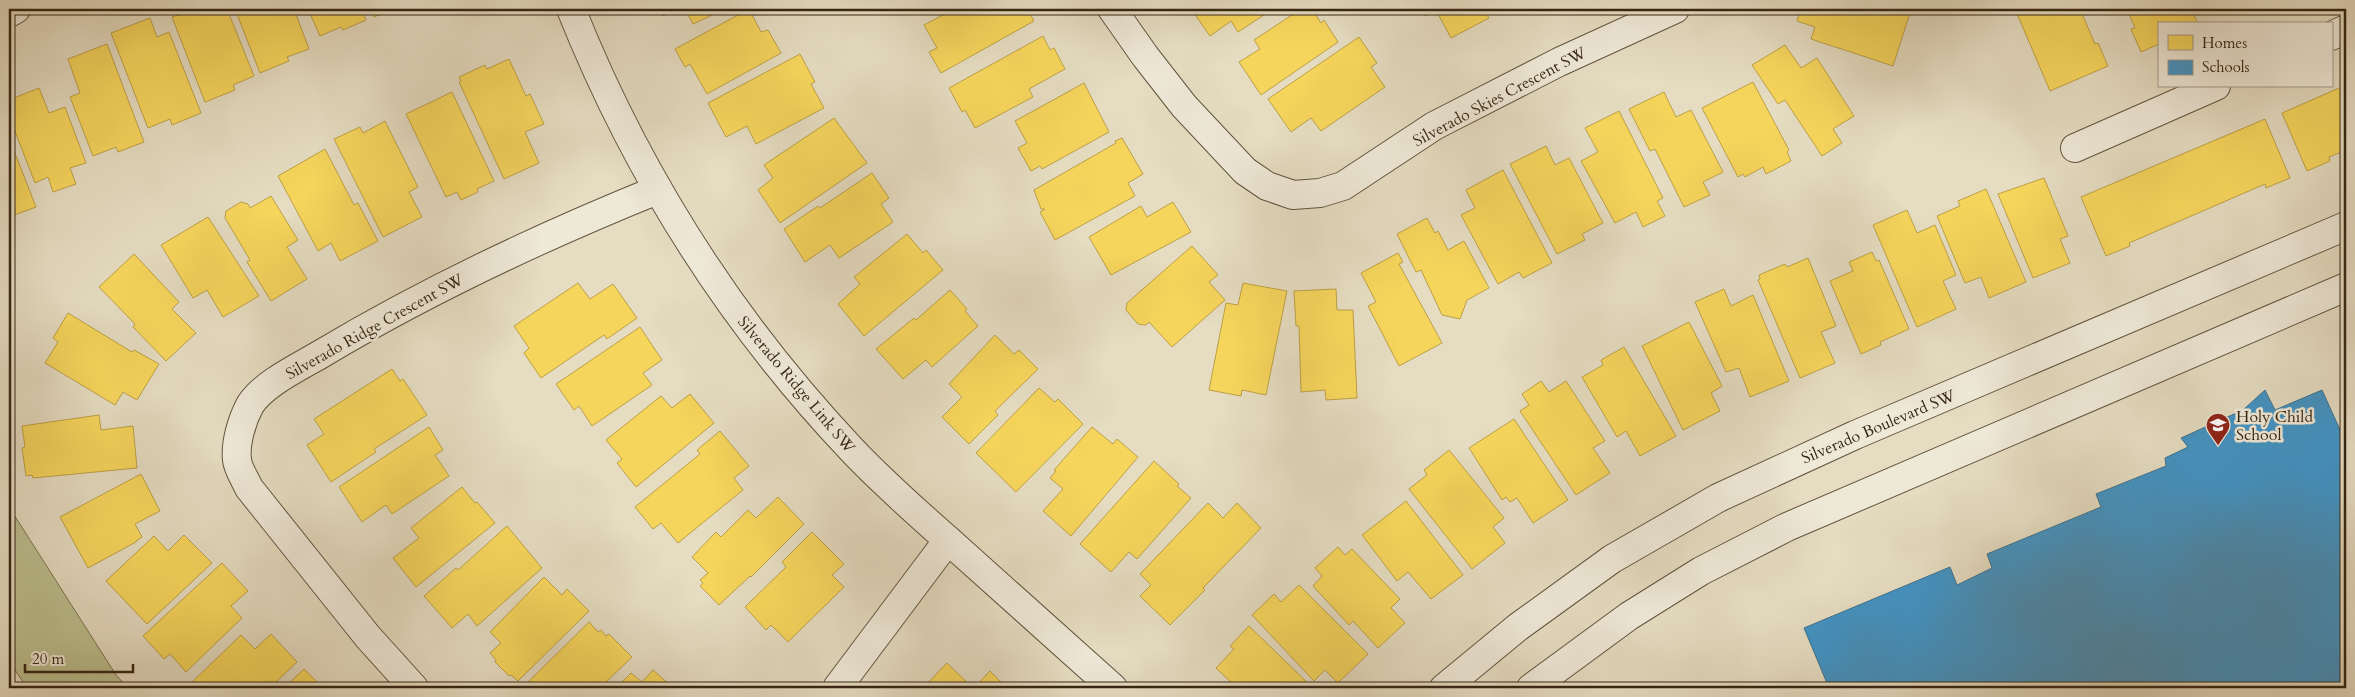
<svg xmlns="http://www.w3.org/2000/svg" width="2355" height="697" font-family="Cardo,serif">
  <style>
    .park { fill: #bcbe8e; stroke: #797250 }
    .homes { fill: #f6d55c; stroke: #bca046 }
    .schools { fill: #4393c3; stroke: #3f728e }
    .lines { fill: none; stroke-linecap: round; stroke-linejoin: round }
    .minor-casing { stroke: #62543e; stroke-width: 30 }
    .minor { stroke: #eee8d7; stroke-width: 28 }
    .labels { text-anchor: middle; stroke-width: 5; stroke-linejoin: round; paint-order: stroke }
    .street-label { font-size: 16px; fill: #362613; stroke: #eee8d7 }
    .poi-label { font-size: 16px; fill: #362613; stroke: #eee8d7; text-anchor: start }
  </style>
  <rect width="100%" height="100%" fill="#e5dcc1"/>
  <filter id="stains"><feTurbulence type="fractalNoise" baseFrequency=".004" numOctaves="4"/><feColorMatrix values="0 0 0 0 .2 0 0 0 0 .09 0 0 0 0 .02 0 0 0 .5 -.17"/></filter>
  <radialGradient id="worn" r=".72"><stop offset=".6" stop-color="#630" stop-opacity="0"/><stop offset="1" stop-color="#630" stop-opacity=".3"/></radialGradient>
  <path class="park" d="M 9,507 L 116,675 L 128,688 L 27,688 L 9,661 Z"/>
  <g class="homes">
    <path d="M 182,9 L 227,9 L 254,76 L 233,85 L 235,90 L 205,102 L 172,17 L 184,13 Z"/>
    <path d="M 235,9 L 294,9 L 309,49 L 287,57 L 289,61 L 260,73 Z"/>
    <path d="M 308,9 L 361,9 L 366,20 L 343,30 L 341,27 L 320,36 Z"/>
    <path d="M 370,9 L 393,9 L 374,17 Z"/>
    <path d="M 660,9 L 677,9 L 663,16 Z"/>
    <path d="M 685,9 L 725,9 L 693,24 Z"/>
    <path d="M 749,9 L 761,32 L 768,30 L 781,53 L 707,94 L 690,64 L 685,67 L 675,49 Z"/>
    <path d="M 954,9 L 1027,9 L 1034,21 L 941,73 L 929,52 L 937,48 L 924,25 Z"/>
    <path d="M 1191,9 L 1273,9 L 1238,32 L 1231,21 L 1210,36 Z"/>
    <path d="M 1301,9 L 1312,9 L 1321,23 L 1324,20 L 1338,42 L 1261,95 L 1239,62 L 1260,49 L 1254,40 Z"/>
    <path d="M 1421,9 L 1483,9 L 1489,18 L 1451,38 L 1436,10 L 1425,16 Z"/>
    <path d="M 1801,9 L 1895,9 L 1910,13 L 1893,66 L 1811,39 L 1815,27 L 1797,21 Z"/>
    <path d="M 2015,9 L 2080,9 L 2095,44 L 2098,43 L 2108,66 L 2050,91 Z"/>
    <path d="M 2127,9 L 2191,9 L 2198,24 L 2159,24 L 2159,44 L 2141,52 L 2131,29 L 2135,28 Z"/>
    <path d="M 150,18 L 157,37 L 169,32 L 201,113 L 172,125 L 170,119 L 148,128 L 111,33 Z"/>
    <path d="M 1043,36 L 1050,50 L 1054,48 L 1065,69 L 1029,89 L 1033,97 L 975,128 L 965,110 L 962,112 L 949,88 Z"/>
    <path d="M 1359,37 L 1377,63 L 1371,67 L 1385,87 L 1321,131 L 1311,118 L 1291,132 L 1268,99 Z"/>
    <path d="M 107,44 L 144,142 L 118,152 L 116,147 L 93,156 L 70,97 L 80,93 L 68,59 Z"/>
    <path d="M 1785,45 L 1801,68 L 1817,58 L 1854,116 L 1833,129 L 1842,143 L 1822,156 L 1785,100 L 1778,104 L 1752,65 Z"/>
    <path d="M 800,54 L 815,82 L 811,84 L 824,108 L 756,144 L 747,126 L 726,137 L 708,103 Z"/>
    <path d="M 509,59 L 526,96 L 530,94 L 544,124 L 525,132 L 539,163 L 504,179 L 459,82 L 461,81 L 459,77 L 485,65 L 487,69 Z"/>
    <path d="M 1753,82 L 1789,150 L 1787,152 L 1791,161 L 1766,174 L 1763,167 L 1745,177 L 1743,174 L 1738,177 L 1702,108 Z"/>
    <path d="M 1084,83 L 1109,132 L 1042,169 L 1040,166 L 1031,171 L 1018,148 L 1027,143 L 1015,121 Z"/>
    <path d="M 2346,85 L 2346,150 L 2329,157 L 2330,161 L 2307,171 L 2282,113 Z"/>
    <path d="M 39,88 L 49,113 L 65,107 L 86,163 L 70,168 L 76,184 L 53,192 L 48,177 L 35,183 L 9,116 L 9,100 Z"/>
    <path d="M 452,92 L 494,181 L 477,189 L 478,192 L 461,200 L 457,192 L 446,197 L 406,114 Z"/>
    <path d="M 1664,92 L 1676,117 L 1691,110 L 1723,172 L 1703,182 L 1710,195 L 1684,207 L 1655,149 L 1650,151 L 1629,109 Z"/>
    <path d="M 1619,111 L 1663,198 L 1657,201 L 1665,216 L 1643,227 L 1636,212 L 1615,223 L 1581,161 L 1598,152 L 1585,128 Z"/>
    <path d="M 834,118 L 867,163 L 780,223 L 758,190 L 773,178 L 764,165 Z"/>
    <path d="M 2265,119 L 2290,178 L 2266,188 L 2265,184 L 2129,243 L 2130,246 L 2106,256 L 2081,197 Z"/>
    <path d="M 385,121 L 418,187 L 409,192 L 422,217 L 383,237 L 334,139 L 360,127 L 363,133 Z"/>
    <path d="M 9,138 L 36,207 L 9,217 Z"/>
    <path d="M 1122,138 L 1143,174 L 1128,183 L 1135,196 L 1055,240 L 1040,212 L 1045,209 L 1041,209 L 1034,190 L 1116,143 L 1115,141 Z"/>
    <path d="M 1546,146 L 1555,165 L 1569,158 L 1603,223 L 1582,234 L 1585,240 L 1557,254 L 1510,164 Z"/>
    <path d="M 325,149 L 354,205 L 358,203 L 378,241 L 340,261 L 331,243 L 318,251 L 278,176 Z"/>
    <path d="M 1503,170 L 1552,263 L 1523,278 L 1519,272 L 1498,284 L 1461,215 L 1475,208 L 1466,190 Z"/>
    <path d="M 872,173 L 889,198 L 881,204 L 893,222 L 839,258 L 830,245 L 805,262 L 784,229 L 818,206 L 820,208 Z"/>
    <path d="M 2044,178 L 2068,236 L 2060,239 L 2070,263 L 2033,278 L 1998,194 Z"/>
    <path d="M 1986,189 L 2026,282 L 1989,298 L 1981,277 L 1965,283 L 1937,216 L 1960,206 L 1958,201 Z"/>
    <path d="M 271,196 L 298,240 L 287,247 L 307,279 L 271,301 L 247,262 L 250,260 L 225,218 L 226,211 L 241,202 L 248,204 L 250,208 Z"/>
    <path d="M 1173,202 L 1191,232 L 1111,275 L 1089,237 L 1141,206 L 1147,217 Z"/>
    <path d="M 1907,210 L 1917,233 L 1935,225 L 1956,275 L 1943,281 L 1956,309 L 1917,327 L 1873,225 Z"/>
    <path d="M 208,217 L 259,296 L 223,317 L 207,290 L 193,298 L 161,245 Z"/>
    <path d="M 1427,218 L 1435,233 L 1438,231 L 1448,250 L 1464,241 L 1489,288 L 1467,300 L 1460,319 L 1442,315 L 1421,270 L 1416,272 L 1397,234 Z"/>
    <path d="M 907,234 L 923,253 L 926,250 L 943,270 L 864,336 L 838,304 L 860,284 L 854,277 Z"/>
    <path d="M 1192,246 L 1218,275 L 1209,282 L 1225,300 L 1172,347 L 1149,322 L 1146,325 L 1138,324 L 1126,310 L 1127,303 Z"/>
    <path d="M 1872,252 L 1876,261 L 1879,260 L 1909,329 L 1880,342 L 1881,345 L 1861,354 L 1830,281 L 1853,271 L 1849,262 Z"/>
    <path d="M 1398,253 L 1403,262 L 1399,264 L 1442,343 L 1399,366 L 1368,306 L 1376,302 L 1361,273 Z"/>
    <path d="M 134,254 L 179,302 L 172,309 L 196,333 L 166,361 L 133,327 L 135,324 L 99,287 Z"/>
    <path d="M 1808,258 L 1836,326 L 1821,332 L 1835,363 L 1800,378 L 1758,280 L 1760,279 L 1759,275 L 1785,264 L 1787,267 Z"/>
    <path d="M 578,283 L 590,299 L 613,284 L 637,318 L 607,339 L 604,335 L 541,378 L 524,353 L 529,348 L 514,326 Z"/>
    <path d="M 1243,283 L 1287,291 L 1266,395 L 1242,390 L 1241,396 L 1209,390 L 1226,303 L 1238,305 Z"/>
    <path d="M 1336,289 L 1337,310 L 1353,310 L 1357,398 L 1326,400 L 1325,390 L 1301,392 L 1299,326 L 1296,326 L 1294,291 Z"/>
    <path d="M 1724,289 L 1731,306 L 1753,295 L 1789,381 L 1750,397 L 1739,368 L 1726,372 L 1695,302 Z"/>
    <path d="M 950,290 L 967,309 L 965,311 L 978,326 L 932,367 L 926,360 L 903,379 L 876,349 L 914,318 L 916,320 Z"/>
    <path d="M 68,313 L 132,352 L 134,350 L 159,364 L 137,400 L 123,392 L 115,405 L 45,363 L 58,342 L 53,338 Z"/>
    <path d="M 1689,322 L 1722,386 L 1711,393 L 1720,411 L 1683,430 L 1642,346 Z"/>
    <path d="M 640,327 L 662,360 L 643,373 L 652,385 L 592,426 L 579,406 L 574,410 L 556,384 Z"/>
    <path d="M 995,335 L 1014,354 L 1019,350 L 1038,369 L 995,411 L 998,415 L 969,444 L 942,417 L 962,397 L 949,384 Z"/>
    <path d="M 1624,347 L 1676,436 L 1640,456 L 1626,431 L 1617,437 L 1582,377 L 1603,365 L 1601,360 Z"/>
    <path d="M 392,369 L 400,381 L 403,379 L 427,415 L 374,449 L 376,452 L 331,482 L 307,445 L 324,434 L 314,419 Z"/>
    <path d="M 1541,381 L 1549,392 L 1566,381 L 1605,441 L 1593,448 L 1610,473 L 1576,495 L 1520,411 L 1529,405 L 1522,394 Z"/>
    <path d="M 1039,388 L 1055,402 L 1058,399 L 1083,424 L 1016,492 L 976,453 Z"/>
    <path d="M 690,394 L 714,423 L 636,487 L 617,463 L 622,459 L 606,440 L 661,396 L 672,408 Z"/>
    <path d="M 99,415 L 101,430 L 133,426 L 137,468 L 33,478 L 32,475 L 26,476 L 22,448 L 25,447 L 22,426 Z"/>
    <path d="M 1514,419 L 1568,500 L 1533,523 L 1517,498 L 1510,502 L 1506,497 L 1502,500 L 1469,448 Z"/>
    <path d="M 429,427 L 443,450 L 435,455 L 449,476 L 392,514 L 386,505 L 362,522 L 339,487 Z"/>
    <path d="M 1092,427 L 1113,444 L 1117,439 L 1138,457 L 1071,536 L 1043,511 L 1063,489 L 1050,478 L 1056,471 L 1054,470 Z"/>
    <path d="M 720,431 L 749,466 L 734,478 L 743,490 L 678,543 L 661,523 L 653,529 L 635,507 L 700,454 L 697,450 Z"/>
    <path d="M 1449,450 L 1504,518 L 1493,527 L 1505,543 L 1472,569 L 1409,489 L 1427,475 L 1424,470 Z"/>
    <path d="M 1154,461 L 1179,484 L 1177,486 L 1191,498 L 1137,559 L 1129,552 L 1111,572 L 1080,544 Z"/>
    <path d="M 141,474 L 160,511 L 135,524 L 142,537 L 136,541 L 136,542 L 88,568 L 60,517 Z"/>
    <path d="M 462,487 L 475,503 L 477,502 L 495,523 L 416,587 L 393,558 L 419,538 L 411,528 Z"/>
    <path d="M 778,497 L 804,524 L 751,577 L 750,576 L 719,605 L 700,586 L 703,583 L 700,580 L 708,573 L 692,557 L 716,532 L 721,537 L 748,510 L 756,518 Z"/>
    <path d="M 1406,501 L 1463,575 L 1431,599 L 1408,572 L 1397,581 L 1362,535 Z"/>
    <path d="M 1208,503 L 1223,518 L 1237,503 L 1261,528 L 1203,588 L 1205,590 L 1170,625 L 1140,596 L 1151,585 L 1140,574 Z"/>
    <path d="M 507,526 L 542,568 L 477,626 L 468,614 L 452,628 L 424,596 L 456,568 L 458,570 Z"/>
    <path d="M 812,532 L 844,564 L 832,575 L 844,587 L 788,642 L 771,625 L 766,630 L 745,607 L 786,567 L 782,562 Z"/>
    <path d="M 184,535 L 212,563 L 147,624 L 106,581 L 154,536 L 168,551 Z"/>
    <path d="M 1338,547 L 1345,555 L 1352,549 L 1400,599 L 1391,608 L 1405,623 L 1378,648 L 1353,621 L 1349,625 L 1313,586 L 1322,576 L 1315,568 Z"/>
    <path d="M 222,563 L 248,591 L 231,606 L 242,618 L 186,672 L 170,654 L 164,659 L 143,636 Z"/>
    <path d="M 544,577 L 562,595 L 567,589 L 589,611 L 518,681 L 511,675 L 509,676 L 495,662 L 496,660 L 490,653 L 501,643 L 490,632 Z"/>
    <path d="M 1299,585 L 1368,654 L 1338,683 L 1325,670 L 1314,681 L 1252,615 L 1274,594 L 1281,602 Z"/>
    <path d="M 589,622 L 598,632 L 601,630 L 606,636 L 609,634 L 632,657 L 600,688 L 522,688 Z"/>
    <path d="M 1249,626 L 1313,688 L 1237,688 L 1216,668 L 1234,649 L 1230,646 Z"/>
    <path d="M 271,634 L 297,662 L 272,686 L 267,681 L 259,688 L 193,688 L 189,685 L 241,635 L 255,649 Z"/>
    <path d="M 947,663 L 973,688 L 923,688 Z"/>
    <path d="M 304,669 L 323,688 L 284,688 Z"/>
    <path d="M 653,670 L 673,688 L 616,688 L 631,673 L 642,682 Z"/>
    <path d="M 990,671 L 1007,688 L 974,688 Z"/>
  </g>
  <path class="schools" d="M 2265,390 L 2275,410 L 2322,390 L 2346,443 L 2346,688 L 1829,688 L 1804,628 L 1950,567 L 1957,585 L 1992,568 L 1987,554 L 2101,507 L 2096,494 L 2166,466 L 2165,458 L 2188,447 L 2181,438 L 2243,410 Z"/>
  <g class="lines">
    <defs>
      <g id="minor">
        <path d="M 571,9 C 636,172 731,322 852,450 C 885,485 922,517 958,549 C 1010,596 1062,642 1113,688"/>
        <path d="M 1112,9 L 1145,56 L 1184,106 L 1245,171 L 1267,186 L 1293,195 L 1320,193 L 1343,186 L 1434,126 L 1559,62 L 1675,9"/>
        <path d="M 9,13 L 16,9"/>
        <path d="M 2331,36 L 2346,29"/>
        <path d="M 2075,148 L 2216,86"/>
        <path d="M 414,688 L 368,637 L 249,488 C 245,479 238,469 237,460 C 235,443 242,420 250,405 C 263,384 299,367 321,354 C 428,290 541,237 657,190"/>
        <path d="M 837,688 L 948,540"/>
        <path d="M 1444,688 L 1518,627 L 1612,559 L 1718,498 L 1855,435 L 2346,226"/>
        <path d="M 1531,688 L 1629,616 L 1701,571 L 1787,527 L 2346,287"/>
      </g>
    </defs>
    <use href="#minor" class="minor-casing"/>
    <use href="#minor" class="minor"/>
  </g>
  <defs>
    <symbol id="school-pin" viewBox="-11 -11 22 30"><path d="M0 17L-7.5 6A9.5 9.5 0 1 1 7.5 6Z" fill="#8f2418" stroke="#eee8d7"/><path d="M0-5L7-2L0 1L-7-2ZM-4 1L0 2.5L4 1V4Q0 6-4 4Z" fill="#fff"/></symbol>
  </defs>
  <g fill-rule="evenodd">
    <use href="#school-pin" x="2204" y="411" width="28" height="38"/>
  </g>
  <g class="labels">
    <g class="street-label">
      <text transform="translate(1499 96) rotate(-28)" y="6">Silverado Skies Crescent SW</text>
      <text transform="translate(374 326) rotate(-29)" y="6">Silverado Ridge Crescent SW</text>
      <text transform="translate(797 384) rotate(50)" y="6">Silverado Ridge Link SW</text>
      <text transform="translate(1878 426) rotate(-23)" y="6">Silverado Boulevard SW</text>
    </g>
    <g class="poi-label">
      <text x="2236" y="422">Holy Child<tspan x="2236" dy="18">School</tspan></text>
    </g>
  </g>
  <rect width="2355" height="697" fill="none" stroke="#e5dcc1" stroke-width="30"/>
  <rect x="10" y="10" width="2335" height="677" fill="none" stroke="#362613" stroke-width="2.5"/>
  <rect x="15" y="15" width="2325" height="667" fill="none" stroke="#362613"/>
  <rect x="2158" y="22" width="175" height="65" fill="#eee8d7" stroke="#a49a89"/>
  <rect x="2168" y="35" width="25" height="15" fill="#f6d55c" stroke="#a49a89"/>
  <text x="2202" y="48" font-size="15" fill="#362613">Homes</text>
  <rect x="2168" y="60" width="25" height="15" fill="#4393c3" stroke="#a49a89"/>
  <text x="2202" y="72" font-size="15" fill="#362613">Schools</text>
  <path d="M25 664v8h108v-8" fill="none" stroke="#362613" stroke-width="2.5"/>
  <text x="32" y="664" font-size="15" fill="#362613" stroke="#eee8d7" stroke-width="4" paint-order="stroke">20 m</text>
  <rect width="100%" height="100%" filter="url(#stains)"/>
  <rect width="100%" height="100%" fill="url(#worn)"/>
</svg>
